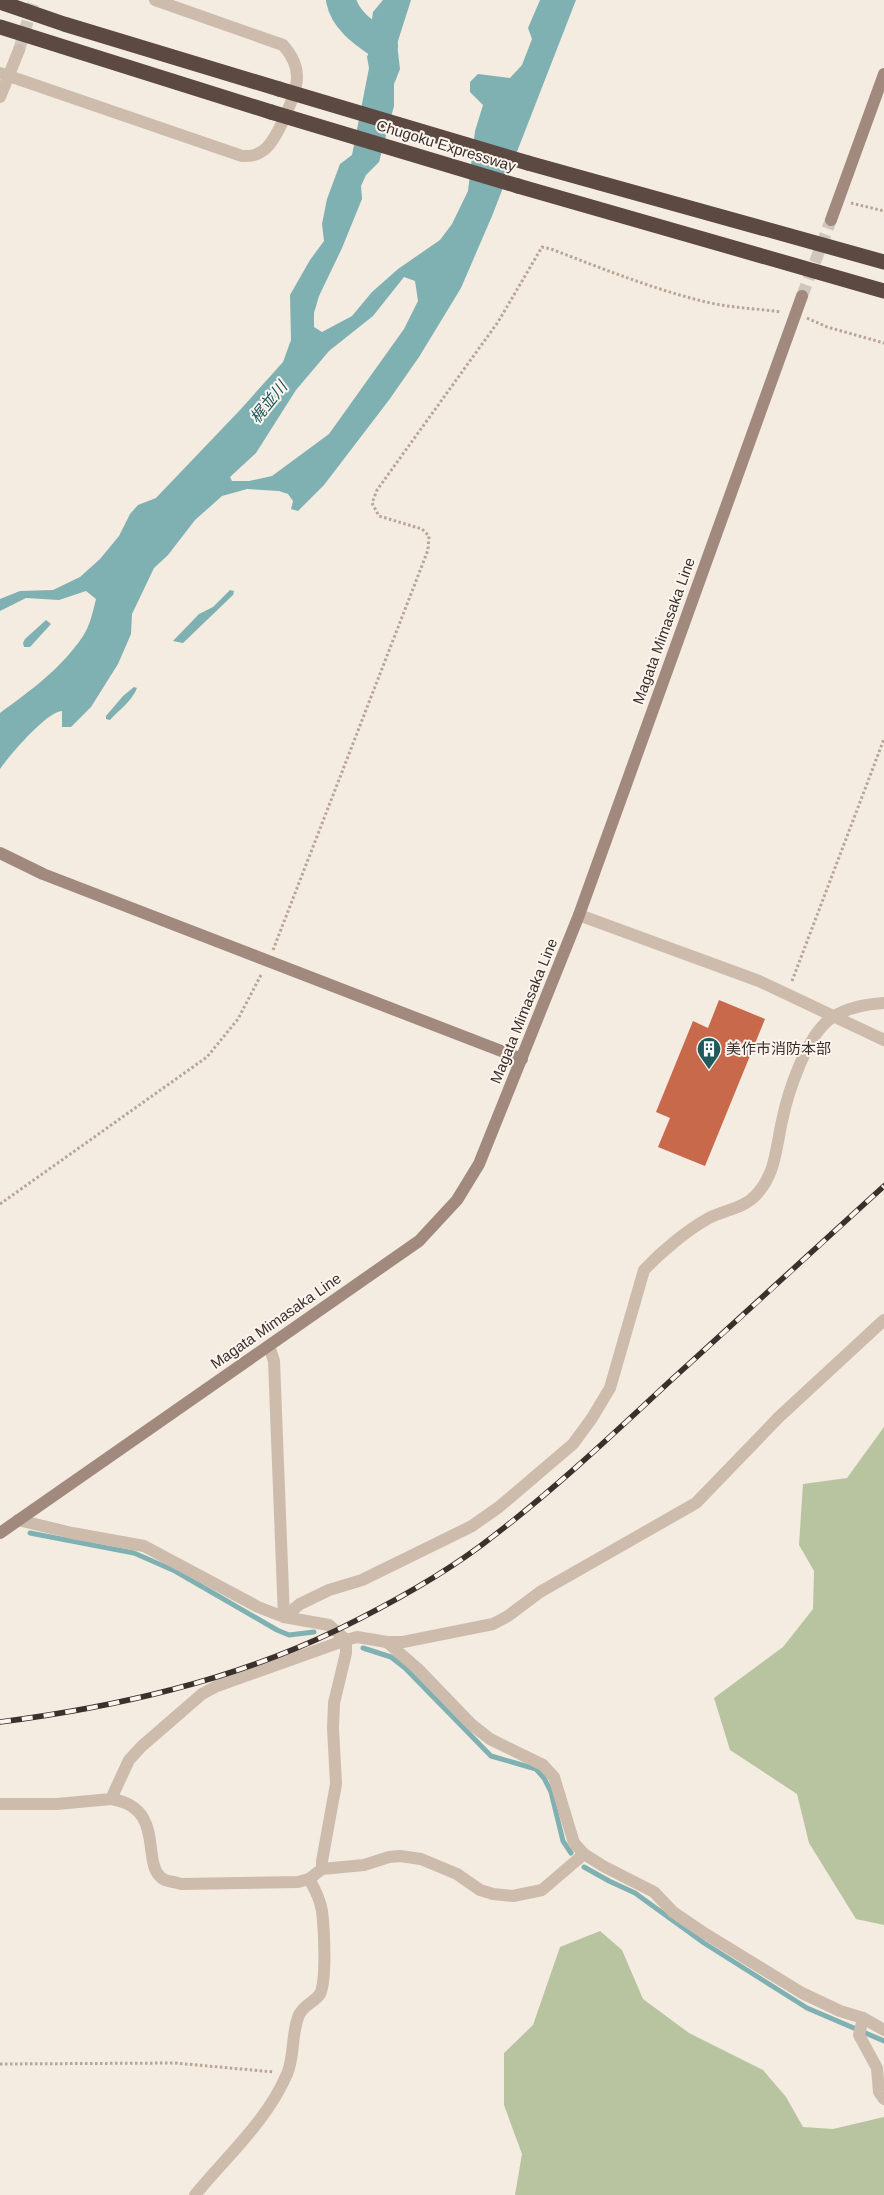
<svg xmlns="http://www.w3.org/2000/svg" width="884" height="2195" font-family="Arial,'Noto Sans JP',sans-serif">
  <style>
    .green { fill: #b8c4a0 }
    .water { fill: #7fb0b2; fill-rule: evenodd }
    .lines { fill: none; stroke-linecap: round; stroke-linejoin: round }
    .stream { stroke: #7fb0b2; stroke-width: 5 }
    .river { stroke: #7fb0b2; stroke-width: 30 }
    .building { fill: #c8694b }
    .street-tunnel { stroke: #cfc6bd; stroke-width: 12; stroke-dasharray: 12 6; stroke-linecap: butt }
    .secondary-tunnel { stroke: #cfc6bd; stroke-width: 12; stroke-dasharray: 12 6; stroke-linecap: butt }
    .path { stroke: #b9a596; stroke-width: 3; stroke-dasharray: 2.5 2.5; stroke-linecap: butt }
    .street { stroke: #cdbbac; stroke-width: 12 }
    .secondary { stroke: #a18a7d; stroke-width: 12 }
    .highway { stroke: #5c4a42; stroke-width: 15 }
    .rail-casing { stroke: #3b302b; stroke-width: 5.5 }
    .rail { stroke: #fbf5ee; stroke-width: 4; stroke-dasharray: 11; stroke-linecap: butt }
    .highway-bridge { stroke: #5c4a42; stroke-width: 15 }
    .labels { text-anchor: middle; stroke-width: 4; stroke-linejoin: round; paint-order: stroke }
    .street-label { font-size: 15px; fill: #3b302b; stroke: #fbf5ee }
    .poi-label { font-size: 15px; fill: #3b302b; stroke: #fbf5ee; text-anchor: start }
    .water-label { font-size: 16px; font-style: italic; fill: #1f5a5e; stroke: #fbf5ee }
  </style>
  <rect width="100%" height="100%" fill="#f4ebe1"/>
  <g class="green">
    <path d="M 884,1427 L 884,1925 L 856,1919 L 809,1843 L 797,1794 L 730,1750 L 714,1698 L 783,1647 L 813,1609 L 814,1571 L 799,1545 L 803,1484 L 847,1478 Z"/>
    <path d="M 600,1931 L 622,1950 L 643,1999 L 689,2033 L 763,2070 L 786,2097 L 803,2127 L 833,2129 L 884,2117 L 884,2195 L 515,2195 L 522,2154 L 504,2105 L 504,2053 L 533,2025 L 560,1947 Z"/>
  </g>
  <g class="water">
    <path d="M 383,0 L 411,0 L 397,44 L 400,69 L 394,84 L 394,106 L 379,162 L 366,175 L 361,186 L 362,199 L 342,248 L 319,296 L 314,313 L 314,327 L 322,332 L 352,316 L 372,292 L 398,269 L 440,240 L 452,224 L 468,191 L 475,131 L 483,105 L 470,92 L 470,82 L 478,74 L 510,78 L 522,65 L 532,39 L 528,28 L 540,0 L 576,0 L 492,216 L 461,288 L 419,357 L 389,400 L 324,485 L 298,511 L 291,509 L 293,501 L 288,494 L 279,491 L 247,489 L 222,496 L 195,520 L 168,555 L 154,568 L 132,614 L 131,634 L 118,664 L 91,707 L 71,727 L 62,727 L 62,711 C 46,712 10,755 0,769 L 0,713 C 30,691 62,668 83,636 C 90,626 93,611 96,599 L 86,591 L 59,600 L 26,598 L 0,611 L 0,599 L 20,591 L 53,590 L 80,577 L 100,559 L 119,536 L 130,514 L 138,505 L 156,498 L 240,410 L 283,362 L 291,340 L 290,295 L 310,260 L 324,241 L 322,224 L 327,199 L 340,164 L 352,155 L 369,68 L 367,57 L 371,47 L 371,26 L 373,12 ZM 404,277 L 415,281 L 418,301 L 404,329 L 329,434 L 272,476 L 249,481 L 232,481 L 230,477 L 256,453 L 296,390 L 329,351 L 373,316 Z"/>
    <path d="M 230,590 L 234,591 L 233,595 L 183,643 L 173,641 L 199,614 L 213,607 Z"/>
    <path d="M 46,620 L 51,624 L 30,647 L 24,647 L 23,643 L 25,639 Z"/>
    <path d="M 134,687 L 137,688 C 132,701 119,710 110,720 L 106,719 L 106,716 L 123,696 Z"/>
  </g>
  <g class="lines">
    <g class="stream">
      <path d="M 30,1533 L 134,1553 L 175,1571 L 277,1630 L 289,1635 L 314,1632"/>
      <path d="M 363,1648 L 391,1657 L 405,1668 L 491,1756 L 536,1769 L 544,1778 L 551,1792 L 563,1841 L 571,1853"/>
      <path d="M 584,1867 L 609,1881 L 635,1893 L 704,1943 L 807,2008 L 884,2041"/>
    </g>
    <path class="river" d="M 341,0 C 345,21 366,34 383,46"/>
  </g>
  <path class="building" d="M 719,1000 L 765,1019 L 705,1166 L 658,1147 L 670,1118 L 656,1112 L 693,1021 L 708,1028 Z"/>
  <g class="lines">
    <path class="street-tunnel" d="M 19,50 L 34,0"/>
    <path class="secondary-tunnel" d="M 802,296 L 831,220"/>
    <g class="path">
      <path d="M 851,203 L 884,211"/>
      <path d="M 807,318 L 827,327 L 884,343"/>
      <path d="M 273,950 L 428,550 L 429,536 L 422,529 L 379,516 L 372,503 L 377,490 L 498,322 L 542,247 L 551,249 C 601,268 650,288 702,301 C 728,308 755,308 781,312"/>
      <path d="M 792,981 L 884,739"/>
      <path d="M 0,1204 L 207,1057 L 238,1019 L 262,973"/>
      <path d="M 0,2064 L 175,2063 L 274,2072"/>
    </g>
    <g class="street">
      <path d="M 0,73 L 242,156 C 251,156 256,156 264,150 C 277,140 297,93 297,77 C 297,64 291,54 283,45 L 155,0"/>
      <path d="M 0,97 L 19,50"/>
      <path d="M 579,915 L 759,981 L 884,1040"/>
      <path d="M 269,1346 L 274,1361 L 284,1617"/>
      <path d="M 18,1520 L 72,1533 L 144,1546 L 258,1607 L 284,1617 L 329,1625 L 346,1640 L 346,1653 L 334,1703 L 333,1728 L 336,1784 L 322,1861 L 322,1869"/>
      <path d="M 284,1617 L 300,1604 L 329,1590 L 362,1580 L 472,1526 L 499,1507 L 573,1444 L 592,1418 L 610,1388 L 644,1270 C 661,1252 687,1230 709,1218 C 725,1210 744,1208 756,1195 C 776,1174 776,1147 782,1121 C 788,1092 807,1033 833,1017 C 847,1008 867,1004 884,1003"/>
      <path d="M 387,1642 L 418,1669 L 471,1724 L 490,1739 L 543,1765 L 554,1777 L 574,1843 L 584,1854 L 603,1866 L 654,1892 L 673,1912 L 701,1931 L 802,1993 L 840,2011 L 863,2018 L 884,2030"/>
      <path d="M 111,1799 C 169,1808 138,1867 165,1880 C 170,1882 176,1882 181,1884 L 298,1882 L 309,1879 L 322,1869 L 364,1865 L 389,1857 L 400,1856 L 421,1859 L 457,1874 L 480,1890 L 493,1894 L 513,1896 L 542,1890 L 584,1854"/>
      <path d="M 0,1804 L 57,1804 L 111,1799 L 129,1760 L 142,1746 L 202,1694 L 217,1686 L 346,1640 L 357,1637 L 387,1642 L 403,1642 L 493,1624 L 508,1616 L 540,1592 L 696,1503 L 779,1417 L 884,1320"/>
      <path d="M 863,2018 L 859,2035 L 877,2068 L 879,2092 L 884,2099"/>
      <path d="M 195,2195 C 227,2156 267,2121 287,2074 C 295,2056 291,2033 299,2015 C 304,2004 315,2002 320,1994 C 327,1980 324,1927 322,1911 C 320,1899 315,1889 309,1879"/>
    </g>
    <g class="secondary">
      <path d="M 831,220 L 884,74"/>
      <path d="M 0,853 L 43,874 L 522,1059"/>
      <path d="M 0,1533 L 419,1241 L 457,1200 L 479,1164 L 579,915 L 802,296"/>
    </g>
    <g class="highway">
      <path d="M 0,2 L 64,24 L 279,89"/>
      <path d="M 0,27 L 271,112"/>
      <path d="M 528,163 L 884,262"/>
      <path d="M 518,186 L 884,291"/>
    </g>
    <defs>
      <path id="rail" d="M 0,1722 C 116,1707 231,1681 337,1630 C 384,1607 437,1578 479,1547 C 546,1497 607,1440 668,1383 C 740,1318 812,1252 884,1186"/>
    </defs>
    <use href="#rail" class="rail-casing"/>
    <use href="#rail" class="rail"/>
    <g class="highway-bridge">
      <path d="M 279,89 L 528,163"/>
      <path d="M 271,112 L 518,186"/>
    </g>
  </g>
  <defs>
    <symbol id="building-pin" viewBox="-11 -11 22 30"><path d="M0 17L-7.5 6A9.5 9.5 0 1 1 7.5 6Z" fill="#1f5a5e" stroke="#fbf5ee"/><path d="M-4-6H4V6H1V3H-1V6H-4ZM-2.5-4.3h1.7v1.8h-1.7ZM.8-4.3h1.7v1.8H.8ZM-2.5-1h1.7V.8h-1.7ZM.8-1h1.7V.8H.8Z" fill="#fff"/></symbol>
  </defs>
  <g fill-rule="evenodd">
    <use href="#building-pin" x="695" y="1035" width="28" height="38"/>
  </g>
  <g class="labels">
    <g class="street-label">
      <text transform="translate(446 146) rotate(17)" y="5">Chugoku Expressway</text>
      <text transform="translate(664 631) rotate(-70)" y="5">Magata Mimasaka Line</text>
      <text transform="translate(524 1011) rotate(-68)" y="5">Magata Mimasaka Line</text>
      <text transform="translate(276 1321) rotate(-35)" y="5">Magata Mimasaka Line</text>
    </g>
    <g class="poi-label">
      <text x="726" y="1054">美作市消防本部</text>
    </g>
    <g class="water-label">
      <text transform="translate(268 402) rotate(-51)" y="6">梶並川</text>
    </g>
  </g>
</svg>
